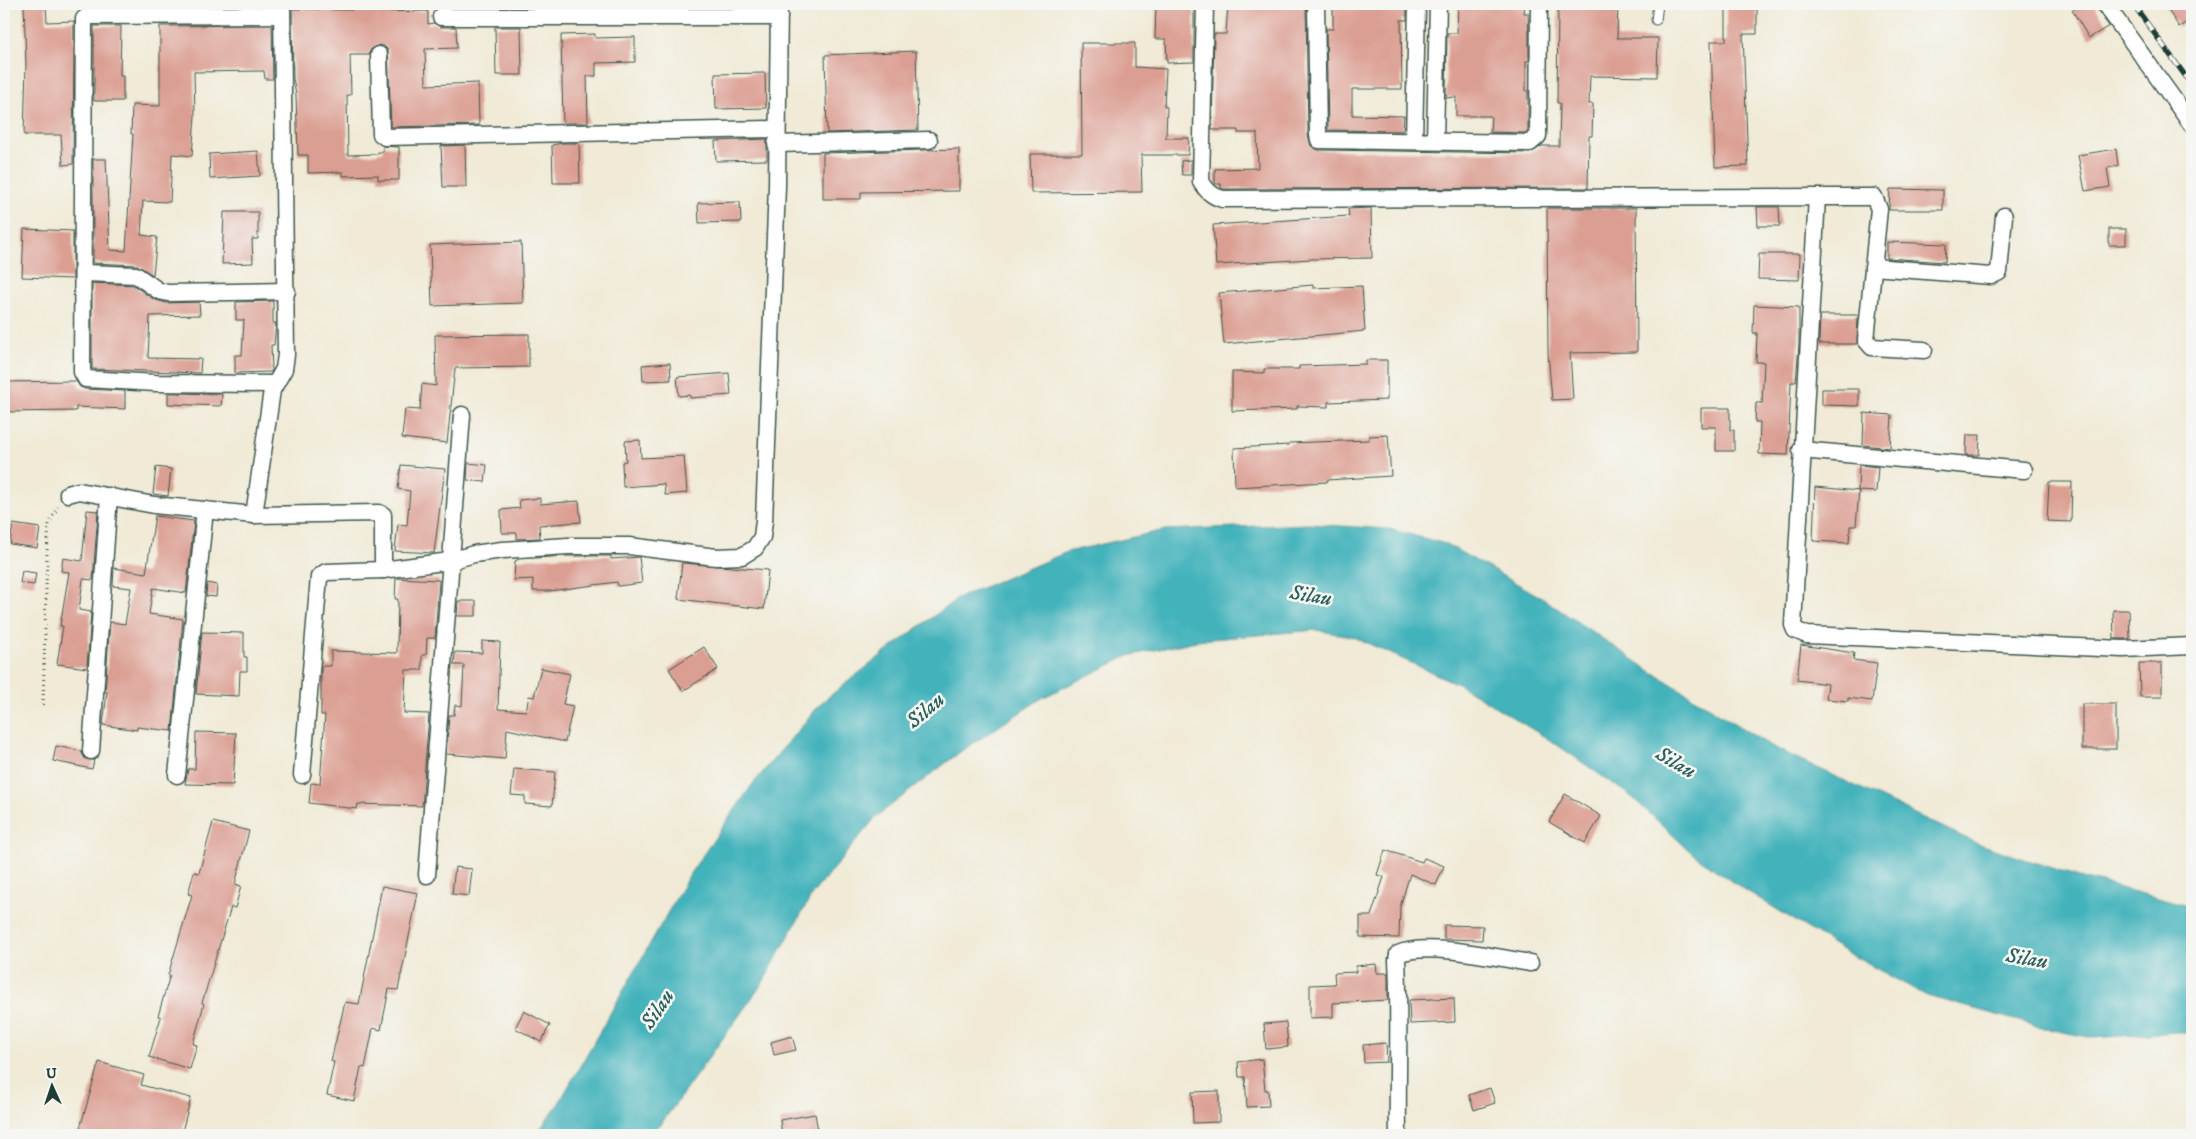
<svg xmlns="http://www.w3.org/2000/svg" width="2196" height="1139" font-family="'IM FELL DW Pica',serif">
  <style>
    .water { fill: #42b2bb; stroke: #307878 }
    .building { fill: #db9e92 }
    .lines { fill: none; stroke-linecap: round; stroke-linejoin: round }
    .lane-casing { stroke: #3e574c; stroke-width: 11 }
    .street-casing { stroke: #3e574c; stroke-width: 19 }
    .path { stroke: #3e574c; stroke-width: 3; stroke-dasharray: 1 4; stroke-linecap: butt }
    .lane { stroke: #fff; stroke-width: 9 }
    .street { stroke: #fff; stroke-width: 16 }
    .rail-casing { stroke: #1f3d34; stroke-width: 5.5 }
    .rail { stroke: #f6f6f2; stroke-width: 4; stroke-dasharray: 11; stroke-linecap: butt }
    .labels { text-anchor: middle; stroke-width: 5; stroke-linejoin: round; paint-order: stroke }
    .water-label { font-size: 21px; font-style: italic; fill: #2a605c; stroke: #f6f6f2 }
  </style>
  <rect width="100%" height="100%" fill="#f6f6f2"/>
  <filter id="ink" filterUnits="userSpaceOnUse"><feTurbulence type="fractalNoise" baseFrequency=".02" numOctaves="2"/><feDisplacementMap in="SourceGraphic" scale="10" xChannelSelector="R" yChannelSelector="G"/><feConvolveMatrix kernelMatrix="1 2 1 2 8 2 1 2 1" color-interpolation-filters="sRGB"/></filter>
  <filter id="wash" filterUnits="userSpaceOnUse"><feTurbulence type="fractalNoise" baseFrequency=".0096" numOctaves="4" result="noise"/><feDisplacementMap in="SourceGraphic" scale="20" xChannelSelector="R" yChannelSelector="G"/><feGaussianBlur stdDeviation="1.12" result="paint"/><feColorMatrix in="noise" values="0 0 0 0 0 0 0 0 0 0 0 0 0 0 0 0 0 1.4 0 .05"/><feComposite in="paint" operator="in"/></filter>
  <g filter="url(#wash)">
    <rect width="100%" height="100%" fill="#f0ead6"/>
    <path class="water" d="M 1309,524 L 1389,529 L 1446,544 L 1539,596 L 1646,668 L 1769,745 L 1976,843 L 2079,877 L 2192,907 L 2192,1032 L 2177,1032 L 2094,1038 L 2048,1029 L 1927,996 L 1844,951 L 1731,881 L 1693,854 L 1632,797 L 1553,742 L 1460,685 L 1354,637 L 1316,630 L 1200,640 L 1128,656 L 1042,698 L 960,752 L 876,817 L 813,893 L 762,984 L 661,1124 L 647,1135 L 536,1135 L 559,1103 L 691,872 L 752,785 L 822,702 L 896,644 L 958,598 L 1067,552 L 1165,530 Z"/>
    <g id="blocks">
      <g class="building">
        <path d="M 24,4 L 46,4 L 47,22 L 74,21 L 73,164 L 63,165 L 61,135 L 24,135 L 26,64 Z"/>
        <path d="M 79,4 L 111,4 L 111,6 L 88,6 L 80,10 Z"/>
        <path d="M 1156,4 L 1194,4 L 1194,62 L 1167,63 L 1166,39 L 1155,39 Z"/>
        <path d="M 1228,4 L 1306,4 L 1308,135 L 1311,146 L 1318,150 L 1530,153 L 1542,146 L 1559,146 L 1560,103 L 1557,103 L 1558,4 L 1618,4 L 1617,38 L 1658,38 L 1657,77 L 1590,76 L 1589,104 L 1593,104 L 1592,136 L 1589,136 L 1588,188 L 1224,189 L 1221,188 L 1221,184 L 1215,184 L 1215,169 L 1258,168 L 1257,133 L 1238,133 L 1238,130 L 1212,130 L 1214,34 L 1226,34 Z"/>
        <path d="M 1333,4 L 1407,4 L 1407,20 L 1401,20 L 1402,89 L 1352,89 L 1352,115 L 1404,116 L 1403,131 L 1328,130 L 1326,29 L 1333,29 Z"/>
        <path d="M 1458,4 L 1525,4 L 1524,13 L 1528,13 L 1529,34 L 1529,61 L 1526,61 L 1526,91 L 1528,91 L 1528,131 L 1526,133 L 1490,132 L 1491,116 L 1456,116 L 1456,97 L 1446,98 L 1447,33 L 1457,33 Z"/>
        <path d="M 1726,4 L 1757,4 L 1757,34 L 1743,34 L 1748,166 L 1715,167 L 1711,41 L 1726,41 Z"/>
        <path d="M 2083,4 L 2095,4 L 2097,10 L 2109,26 L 2089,38 L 2072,10 Z"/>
        <path d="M 2164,4 L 2192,4 L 2192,19 L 2179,27 Z"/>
        <path d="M 352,7 L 379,7 L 379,12 L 428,11 L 428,24 L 434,23 L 441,27 L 456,27 L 457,48 L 425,49 L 426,85 L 478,83 L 479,125 L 391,127 L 388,50 L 384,46 L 378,45 L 370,50 L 369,55 L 350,55 L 351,95 L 347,95 L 348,155 L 378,154 L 378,152 L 383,152 L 383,146 L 399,147 L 399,180 L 378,180 L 378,175 L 343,176 L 343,172 L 308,173 L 308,155 L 298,155 L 296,95 L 293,78 L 292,9 L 352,10 Z"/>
        <path d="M 272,25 L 273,79 L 265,79 L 264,71 L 194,72 L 195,116 L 192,156 L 172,154 L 170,202 L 143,201 L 141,235 L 157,237 L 153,275 L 137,265 L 93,263 L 93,159 L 106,159 L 110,250 L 126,251 L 133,134 L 131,134 L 132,105 L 160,106 L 160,26 Z"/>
        <path d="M 94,26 L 121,26 L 120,76 L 123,76 L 123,101 L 94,101 Z"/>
        <path d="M 495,27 L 521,27 L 522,75 L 496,75 Z"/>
        <path d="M 595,34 L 595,38 L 635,37 L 635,62 L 596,63 L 596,76 L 587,76 L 588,123 L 563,123 L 561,35 Z"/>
        <path d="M 1081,43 L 1135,43 L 1135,67 L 1166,69 L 1164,106 L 1167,107 L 1166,138 L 1189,138 L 1188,155 L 1141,155 L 1142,192 L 1031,193 L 1030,154 L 1082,154 Z"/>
        <path d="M 916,51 L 918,130 L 827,133 L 825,55 Z"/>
        <path d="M 765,73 L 766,108 L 716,109 L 715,74 Z"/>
        <path d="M 767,139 L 767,160 L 716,161 L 715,141 Z"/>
        <path d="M 563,143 L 579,143 L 580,183 L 553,183 L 552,145 Z"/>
        <path d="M 465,145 L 466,187 L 443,187 L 441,146 Z"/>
        <path d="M 959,149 L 959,191 L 861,192 L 861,199 L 823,199 L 823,153 Z"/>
        <path d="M 2116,149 L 2118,166 L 2107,168 L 2110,187 L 2085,191 L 2078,155 Z"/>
        <path d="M 258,151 L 260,176 L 210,179 L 209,154 Z"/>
        <path d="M 1191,160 L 1191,175 L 1182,175 L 1181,161 Z"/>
        <path d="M 1890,189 L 1943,190 L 1943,210 L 1889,210 Z"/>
        <path d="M 740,202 L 741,222 L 699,223 L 698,203 Z"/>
        <path d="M 1757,207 L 1779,207 L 1780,226 L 1758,226 Z"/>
        <path d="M 1371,208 L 1372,258 L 1311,259 L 1216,265 L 1213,225 L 1349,216 L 1348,209 Z"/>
        <path d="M 1547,208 L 1636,208 L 1637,352 L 1570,353 L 1573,399 L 1552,400 L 1548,353 Z"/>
        <path d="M 224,212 L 258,212 L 258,239 L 252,239 L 253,263 L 222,264 Z"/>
        <path d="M 24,229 L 73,231 L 73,279 L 22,277 Z"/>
        <rect x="2109" y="229" width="17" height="16"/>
        <path d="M 521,242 L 523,303 L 432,306 L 430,245 Z"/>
        <path d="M 1887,242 L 1946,244 L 1945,262 L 1887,258 Z"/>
        <path d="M 1759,254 L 1800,254 L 1799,280 L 1758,279 Z"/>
        <path d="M 92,283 L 133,285 L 153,299 L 166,303 L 199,302 L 200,315 L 150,316 L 148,358 L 201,359 L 200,373 L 92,369 Z"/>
        <path d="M 1313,285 L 1313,288 L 1362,286 L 1365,331 L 1224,344 L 1219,293 Z"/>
        <path d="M 273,301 L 273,323 L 276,323 L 274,345 L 271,345 L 272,370 L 271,372 L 235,373 L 235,355 L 242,355 L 244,320 L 236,320 L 236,302 Z"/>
        <path d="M 1754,305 L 1799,307 L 1799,344 L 1796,382 L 1791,382 L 1788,455 L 1759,454 L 1760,422 L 1755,422 L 1756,403 L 1762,403 L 1764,362 L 1756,362 L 1757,333 L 1753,333 Z"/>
        <path d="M 1820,315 L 1858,315 L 1857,344 L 1819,344 Z"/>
        <path d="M 529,334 L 529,367 L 455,368 L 447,443 L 402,438 L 405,409 L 420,410 L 422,384 L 436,386 L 435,335 Z"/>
        <path d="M 1366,360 L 1387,360 L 1387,400 L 1328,402 L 1328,407 L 1297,406 L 1297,409 L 1232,411 L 1232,372 L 1264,373 L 1264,369 L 1299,369 L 1299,366 L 1366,364 Z"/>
        <path d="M 670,363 L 671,380 L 643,381 L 642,365 Z"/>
        <path d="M 729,373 L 731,395 L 690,398 L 690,395 L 679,396 L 677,377 Z"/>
        <path d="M 76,381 L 80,387 L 85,389 L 125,391 L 125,409 L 76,407 L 76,411 L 4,412 L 4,382 Z"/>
        <path d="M 1822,389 L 1859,389 L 1859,406 L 1822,405 Z"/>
        <path d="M 168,393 L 222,394 L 221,406 L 168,404 Z"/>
        <path d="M 1701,408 L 1730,408 L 1730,430 L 1734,430 L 1734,451 L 1716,451 L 1716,427 L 1701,427 Z"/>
        <path d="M 1864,413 L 1892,415 L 1890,448 L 1863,445 Z"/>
        <path d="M 1388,435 L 1391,476 L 1327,480 L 1327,482 L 1235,487 L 1234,448 L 1289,445 L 1289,443 L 1369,440 L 1369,436 Z"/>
        <path d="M 1967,435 L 1980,435 L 1979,455 L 1966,455 Z"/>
        <path d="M 640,440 L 641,458 L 684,456 L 687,493 L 665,495 L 664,484 L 623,487 L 622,462 L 626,461 L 625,441 Z"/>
        <path d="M 468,463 L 487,465 L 485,482 L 467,480 Z"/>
        <path d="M 401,465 L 445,469 L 434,553 L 395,551 L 398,524 L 407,525 L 410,491 L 398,489 Z"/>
        <path d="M 1859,465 L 1878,467 L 1876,492 L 1858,491 Z"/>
        <path d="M 156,467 L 171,469 L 168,496 L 153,494 Z"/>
        <path d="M 2049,482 L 2072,482 L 2071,522 L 2047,521 Z"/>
        <path d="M 1815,487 L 1859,491 L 1856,526 L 1850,526 L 1849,543 L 1813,541 Z"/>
        <path d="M 540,498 L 540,504 L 579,501 L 581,522 L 539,525 L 540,538 L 517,539 L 517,533 L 502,533 L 501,510 L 520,508 L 519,500 Z"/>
        <path d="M 87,510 L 98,511 L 93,580 L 83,579 L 79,610 L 91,612 L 87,668 L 57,664 L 63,626 L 60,626 L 69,572 L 61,571 L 63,558 L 82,561 Z"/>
        <path d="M 155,516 L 194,521 L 186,593 L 153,588 L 149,614 L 183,619 L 172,731 L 137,727 L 137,730 L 103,725 L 107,692 L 105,692 L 110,622 L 125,624 L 131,588 L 113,586 L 114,568 L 146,573 Z"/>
        <path d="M 13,524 L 40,528 L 37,548 L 10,544 Z"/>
        <path d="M 568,556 L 611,556 L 611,559 L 639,557 L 642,583 L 618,586 L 617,582 L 549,591 L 533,591 L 533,579 L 514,580 L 515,561 L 519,559 Z"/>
        <path d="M 682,563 L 768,570 L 764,609 L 678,599 Z"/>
        <path d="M 22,571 L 36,573 L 34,585 L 20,583 Z"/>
        <path d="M 396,578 L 439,580 L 435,638 L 427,638 L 426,655 L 422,655 L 422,670 L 406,670 L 404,713 L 429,714 L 422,806 L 358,804 L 357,809 L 309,803 L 311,783 L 320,784 L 325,715 L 321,715 L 321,666 L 331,666 L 331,651 L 397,653 L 398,599 L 395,599 Z"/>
        <path d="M 207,583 L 217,585 L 216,597 L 206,596 Z"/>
        <path d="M 458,601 L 476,601 L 476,616 L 457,616 Z"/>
        <path d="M 2113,610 L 2129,610 L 2130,639 L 2114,639 Z"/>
        <path d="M 202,632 L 244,633 L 244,657 L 247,657 L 247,671 L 240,671 L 239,696 L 196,694 Z"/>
        <path d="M 482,641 L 500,642 L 498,709 L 526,711 L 529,696 L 534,697 L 541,668 L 570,674 L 563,704 L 573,706 L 565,742 L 507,729 L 505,759 L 446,754 L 449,715 L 454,715 L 455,705 L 462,706 L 464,665 L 454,665 L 455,652 L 482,653 Z"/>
        <path d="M 1801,645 L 1854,653 L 1853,660 L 1877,663 L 1872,701 L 1848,698 L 1848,701 L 1826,699 L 1828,684 L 1797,680 Z"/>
        <path d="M 704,647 L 718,669 L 683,691 L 669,669 Z"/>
        <path d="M 2139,663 L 2162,663 L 2162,697 L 2140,697 Z"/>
        <rect x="2082" y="704" width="34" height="45"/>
        <path d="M 196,732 L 236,733 L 233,785 L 185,784 L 188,769 L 195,769 Z"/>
        <path d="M 56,746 L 81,751 L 85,759 L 94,760 L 92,769 L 53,761 Z"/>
        <path d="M 514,769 L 555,772 L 552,806 L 525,804 L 525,796 L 511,795 Z"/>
        <path d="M 1565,794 L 1601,816 L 1585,843 L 1549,822 Z"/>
        <path d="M 213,822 L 249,831 L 235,884 L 241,886 L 235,908 L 231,907 L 202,1003 L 204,1004 L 193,1044 L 197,1045 L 190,1069 L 149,1057 L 161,1017 L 158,1016 L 170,975 L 168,975 L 192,895 L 188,894 L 194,872 L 199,873 Z"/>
        <path d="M 1385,850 L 1422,862 L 1424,858 L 1444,866 L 1436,885 L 1410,874 L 1400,907 L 1399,938 L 1360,937 L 1360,916 L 1371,916 L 1384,877 L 1377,875 Z"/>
        <path d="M 455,867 L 472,869 L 469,896 L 452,894 Z"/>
        <path d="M 382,886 L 418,893 L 398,990 L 389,989 L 381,1030 L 373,1028 L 365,1068 L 361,1067 L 354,1101 L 327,1095 L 334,1062 L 331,1061 L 345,1002 L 359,1004 Z"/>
        <path d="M 1444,925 L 1483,926 L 1482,940 L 1444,939 Z"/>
        <path d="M 1376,964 L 1377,973 L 1388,973 L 1388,1000 L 1333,1003 L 1333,1017 L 1310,1018 L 1310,985 L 1335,984 L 1334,973 L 1356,972 L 1356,966 Z"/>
        <path d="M 1454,998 L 1455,1022 L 1410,1024 L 1409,1000 Z"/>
        <path d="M 524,1011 L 550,1025 L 541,1042 L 515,1028 Z"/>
        <path d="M 1286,1022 L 1288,1047 L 1266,1049 L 1264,1024 Z"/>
        <path d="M 792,1036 L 796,1050 L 774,1055 L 771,1042 Z"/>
        <path d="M 1386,1043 L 1387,1062 L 1364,1063 L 1363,1045 Z"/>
        <path d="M 1262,1059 L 1265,1090 L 1268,1090 L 1269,1106 L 1247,1107 L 1245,1077 L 1239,1077 L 1238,1062 Z"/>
        <path d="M 99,1062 L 144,1075 L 141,1085 L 191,1098 L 181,1135 L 78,1135 Z"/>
        <path d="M 1490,1088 L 1495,1103 L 1474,1110 L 1469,1095 Z"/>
        <path d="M 1219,1091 L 1219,1122 L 1193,1123 L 1192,1092 Z"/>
        <path d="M 815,1114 L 819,1135 L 782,1135 L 780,1120 Z"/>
      </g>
    </g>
  </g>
  <g filter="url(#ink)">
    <use href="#blocks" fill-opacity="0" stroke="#3e574c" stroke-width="1"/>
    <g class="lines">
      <defs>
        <path id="lane" d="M 1656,20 L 1658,4"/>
        <g id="street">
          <path d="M 1205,4 L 1201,182 C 1207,191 1212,196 1222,199 L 1817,197 L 1793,625 L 1795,630 L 1807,635 L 2123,649 L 2192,646"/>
          <path d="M 1316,4 L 1318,135 L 1319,140 L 1530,143 L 1538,136 L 1539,4"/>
          <path d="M 2105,4 L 2192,125"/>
          <path d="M 441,17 L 779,17"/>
          <path d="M 379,55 L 381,134 L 385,137 L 776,129"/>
          <path d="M 1414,140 L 1417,4"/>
          <path d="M 1435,141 L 1438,4"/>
          <path d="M 776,144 L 929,140"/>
          <path d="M 1817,197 L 1874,197 L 1879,209 L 1866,340 L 1872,347 L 1924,350"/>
          <path d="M 1873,267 L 1991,276 L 1999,272 L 2004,216"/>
          <path d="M 84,273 L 136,275 L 159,291 L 168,293 L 287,291"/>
          <path d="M 274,384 L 156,383 L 86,379 L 82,372 L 84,19 L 88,16 L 282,15"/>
          <path d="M 1801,450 L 2024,470"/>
          <path d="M 68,494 L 79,491 L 154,505 L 254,515 L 379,513 L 383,515 L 383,570"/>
          <path d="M 254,515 L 272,390 L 284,369 L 286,355 L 282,4"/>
          <path d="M 91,751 L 109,496"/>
          <path d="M 177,775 L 205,510"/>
          <path d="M 302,775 L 319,577 L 326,572 L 383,570 L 450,561 L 474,554 L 502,550 L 568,546 L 629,546 L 716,557 L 742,556 L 755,548 L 762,537 L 764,521 L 777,186 L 779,4"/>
          <path d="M 427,875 L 462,415"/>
          <path d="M 1398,1135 C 1397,1077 1400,1018 1397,960 L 1398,954 C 1426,941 1498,958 1530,963"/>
        </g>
      </defs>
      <use href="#lane" class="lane-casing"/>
      <use href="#street" class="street-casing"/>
      <path class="path" d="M 43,705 L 47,553 L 49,524 L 58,507"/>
      <use href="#lane" class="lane"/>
      <use href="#street" class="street"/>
      <defs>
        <path id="rail" d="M 2133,4 L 2192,85"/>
      </defs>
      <use href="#rail" class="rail-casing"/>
      <use href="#rail" class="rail"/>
    </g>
  </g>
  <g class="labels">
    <g class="water-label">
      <text transform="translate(1311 595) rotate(9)" y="7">Silau</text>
      <text transform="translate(925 710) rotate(-41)" y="7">Silau</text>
      <text transform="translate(1676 762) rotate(30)" y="7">Silau</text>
      <text transform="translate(2027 958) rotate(9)" y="7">Silau</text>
      <text transform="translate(657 1009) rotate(-56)" y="7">Silau</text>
    </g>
  </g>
  <rect width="2196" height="1139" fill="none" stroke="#f6f6f2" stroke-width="20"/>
  <g transform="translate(52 1086) rotate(357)" stroke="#f6f6f2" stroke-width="4" paint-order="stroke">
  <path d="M0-4L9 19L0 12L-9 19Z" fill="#1f3d34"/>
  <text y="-8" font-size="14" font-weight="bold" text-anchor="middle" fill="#1f3d34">U</text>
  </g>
</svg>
